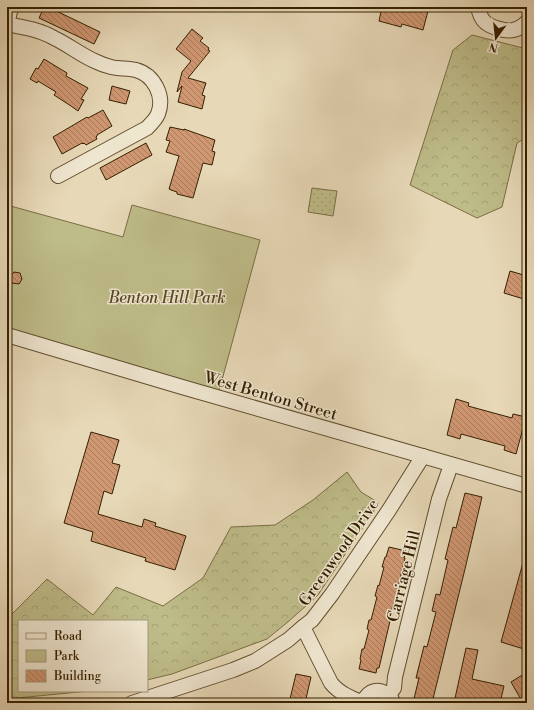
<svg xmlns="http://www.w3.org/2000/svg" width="534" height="710" font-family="'Libre Bodoni',serif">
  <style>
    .grass { fill: url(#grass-dots); stroke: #7a6e44 }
    .forest { fill: url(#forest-crowns); stroke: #7a6e44 }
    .park { fill: #bebc89; stroke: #7a6e44 }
    .building { fill: url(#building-back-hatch); stroke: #352000 }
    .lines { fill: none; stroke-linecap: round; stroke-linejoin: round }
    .minor-casing { stroke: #624e2e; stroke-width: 16 }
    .minor { stroke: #efe6d0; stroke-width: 14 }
    .labels { text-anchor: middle; stroke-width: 3; stroke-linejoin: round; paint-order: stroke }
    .park-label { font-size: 16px; font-style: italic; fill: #574722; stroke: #efe6d0 }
    .street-label { font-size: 16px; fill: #352000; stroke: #efe6d0 }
  </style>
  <defs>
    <pattern id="grass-dots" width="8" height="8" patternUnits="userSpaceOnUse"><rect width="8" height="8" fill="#bebc89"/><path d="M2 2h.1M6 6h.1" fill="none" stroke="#a4a174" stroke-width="1.8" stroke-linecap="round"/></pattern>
    <pattern id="forest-crowns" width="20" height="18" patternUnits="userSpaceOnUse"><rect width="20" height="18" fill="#bebc89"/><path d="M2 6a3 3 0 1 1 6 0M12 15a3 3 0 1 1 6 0" fill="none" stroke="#a4a174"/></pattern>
    <pattern id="building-back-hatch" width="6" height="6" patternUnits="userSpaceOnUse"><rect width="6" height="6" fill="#cf9772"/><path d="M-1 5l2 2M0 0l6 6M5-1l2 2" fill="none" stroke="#a97b5b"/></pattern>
  </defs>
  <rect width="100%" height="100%" fill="#e7d8b7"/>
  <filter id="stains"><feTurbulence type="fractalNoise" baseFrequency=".005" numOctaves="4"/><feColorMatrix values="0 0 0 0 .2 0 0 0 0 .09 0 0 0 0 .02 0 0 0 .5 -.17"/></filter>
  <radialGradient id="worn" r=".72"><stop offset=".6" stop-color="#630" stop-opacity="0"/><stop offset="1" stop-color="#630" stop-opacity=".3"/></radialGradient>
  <path class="grass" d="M 312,188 L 337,191 L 333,216 L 308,212 Z"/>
  <g class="forest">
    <path d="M 472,35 L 527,49 L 527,137 L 517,143 L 502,207 L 477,218 L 410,185 L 453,50 Z"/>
    <path d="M 347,472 L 361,492 L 379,503 L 318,595 L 289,621 L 267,639 L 172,674 L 147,680 L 147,621 L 19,621 L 19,691 L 89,691 L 7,699 L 7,619 L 47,579 L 93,615 L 116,587 L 163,606 L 203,578 L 231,527 L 275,525 L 313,500 Z"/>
  </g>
  <path class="park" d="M 7,205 L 123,237 L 132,205 L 260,240 L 219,391 L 7,329 Z"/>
  <g class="building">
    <path d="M 44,7 L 48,7 L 100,32 L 94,44 L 39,18 Z"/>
    <path d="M 382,7 L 414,7 L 428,11 L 423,30 L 402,24 L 401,27 L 379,21 Z"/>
    <path d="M 192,29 L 203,38 L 200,41 L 209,48 L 208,50 L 210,51 L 188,78 L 206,83 L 202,95 L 205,96 L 202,109 L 178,102 L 182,86 L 177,92 L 182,72 L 191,61 L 176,49 Z"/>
    <path d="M 44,59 L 67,73 L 66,76 L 88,88 L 81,99 L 84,100 L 78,111 L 71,106 L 54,95 L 56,92 L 38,81 L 37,83 L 30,79 L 36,68 L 38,69 Z"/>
    <path d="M 112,86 L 130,91 L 126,104 L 109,100 Z"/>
    <path d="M 103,110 L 112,126 L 97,135 L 97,136 L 96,137 L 97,139 L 86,145 L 84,143 L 83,144 L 82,143 L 62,154 L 53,137 L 87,117 L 88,118 Z"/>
    <path d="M 170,127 L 184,130 L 184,129 L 215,140 L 212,151 L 215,152 L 212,165 L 203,163 L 193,198 L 177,194 L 177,192 L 171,190 L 169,189 L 179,156 L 166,152 L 170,141 L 166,140 Z"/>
    <path d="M 146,143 L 152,155 L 106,180 L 100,168 Z"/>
    <path d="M 510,271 L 527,276 L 527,300 L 504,293 Z"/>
    <path d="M 14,272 L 20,273 L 22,279 L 19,284 L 12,283 L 10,277 Z"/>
    <path d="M 456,399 L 469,403 L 468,406 L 512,418 L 513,414 L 526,417 L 516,454 L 504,450 L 505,446 L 461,434 L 460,439 L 447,435 Z"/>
    <path d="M 91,432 L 119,440 L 112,463 L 120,465 L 112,494 L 104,491 L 98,514 L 142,527 L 144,519 L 156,523 L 155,526 L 186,536 L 175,570 L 145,561 L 146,558 L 91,541 L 93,532 L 64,523 Z"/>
    <path d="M 465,493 L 482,497 L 465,569 L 432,703 L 413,703 L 419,678 L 416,678 L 424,646 L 427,647 L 436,612 L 432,611 L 436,594 L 440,595 L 448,560 L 445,559 L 453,527 L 456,528 Z"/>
    <path d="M 389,547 L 406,551 L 404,558 L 405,558 L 394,605 L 393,605 L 389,621 L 390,621 L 379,668 L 377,668 L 376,673 L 359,669 L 361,660 L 360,659 L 362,649 L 364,649 L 369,630 L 367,629 L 369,620 L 371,620 L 377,597 L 375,596 L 378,585 L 379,586 L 384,567 L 382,567 L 385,557 L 386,557 Z"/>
    <path d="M 524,559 L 527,560 L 527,650 L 501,642 Z"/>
    <path d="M 466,648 L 478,650 L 472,679 L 504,686 L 500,703 L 454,703 Z"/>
    <path d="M 527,672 L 527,703 L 523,703 L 511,682 Z"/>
    <path d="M 296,674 L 311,677 L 305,703 L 289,703 Z"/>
  </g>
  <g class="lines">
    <defs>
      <g id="minor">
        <path d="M 478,7 C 479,12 480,17 484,21 C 489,27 506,32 513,30 C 519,29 523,26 527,22"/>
        <path d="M 7,24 C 23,27 40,30 54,38 C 69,45 82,56 97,62 C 101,64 107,66 111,67 C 119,69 128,68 136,70 C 154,75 165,96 158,114 C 156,119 151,124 147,128 L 58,176"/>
        <path d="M 7,25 L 11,7"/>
        <path d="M 7,335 L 182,387 L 527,486"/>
        <path d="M 303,627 L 331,683 C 339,693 351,698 363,703"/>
        <path d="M 389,695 L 394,688 L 395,677 L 439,499 L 451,465"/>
        <path d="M 132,703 L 233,670 L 255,661 L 288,640 L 303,627 L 312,620 L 332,594 L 389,510 L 423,456"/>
        <path d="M 363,703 C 363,702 365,698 366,697 C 374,686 389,691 393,702"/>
      </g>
    </defs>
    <use href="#minor" class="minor-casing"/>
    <use href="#minor" class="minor"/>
  </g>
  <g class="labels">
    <g class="park-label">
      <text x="167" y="303">Benton Hill Park</text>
    </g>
    <g class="street-label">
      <text transform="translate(271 395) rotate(16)" y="6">West Benton Street</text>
      <text transform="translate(338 552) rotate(-55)" y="6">Greenwood Drive</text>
      <text transform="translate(403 576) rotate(-76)" y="6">Carriage Hill</text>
    </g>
  </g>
  <rect width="534" height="710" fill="none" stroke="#e7d8b7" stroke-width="24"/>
  <rect x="8" y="8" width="518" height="694" fill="none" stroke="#352000" stroke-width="2"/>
  <rect x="12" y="12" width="510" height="686" fill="none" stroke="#352000"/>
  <rect x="18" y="620" width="130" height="72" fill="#efe6d0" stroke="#a5977d"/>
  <rect x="26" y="633" width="20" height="6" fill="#efe6d0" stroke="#a5977d"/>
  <text x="54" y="640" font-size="12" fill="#352000">Road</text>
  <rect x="26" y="650" width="20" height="12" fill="#bebc89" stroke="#a5977d"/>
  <text x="54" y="660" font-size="12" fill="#352000">Park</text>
  <rect x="26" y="670" width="20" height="12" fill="url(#building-back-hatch)" stroke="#a5977d"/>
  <text x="54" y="680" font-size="12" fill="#352000">Building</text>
  <g transform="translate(496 38) rotate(195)" stroke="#efe6d0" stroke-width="3" paint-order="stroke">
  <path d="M0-3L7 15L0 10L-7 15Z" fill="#352000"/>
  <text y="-6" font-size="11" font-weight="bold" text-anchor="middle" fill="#352000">N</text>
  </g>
  <rect width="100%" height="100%" filter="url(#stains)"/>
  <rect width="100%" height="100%" fill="url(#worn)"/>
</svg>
